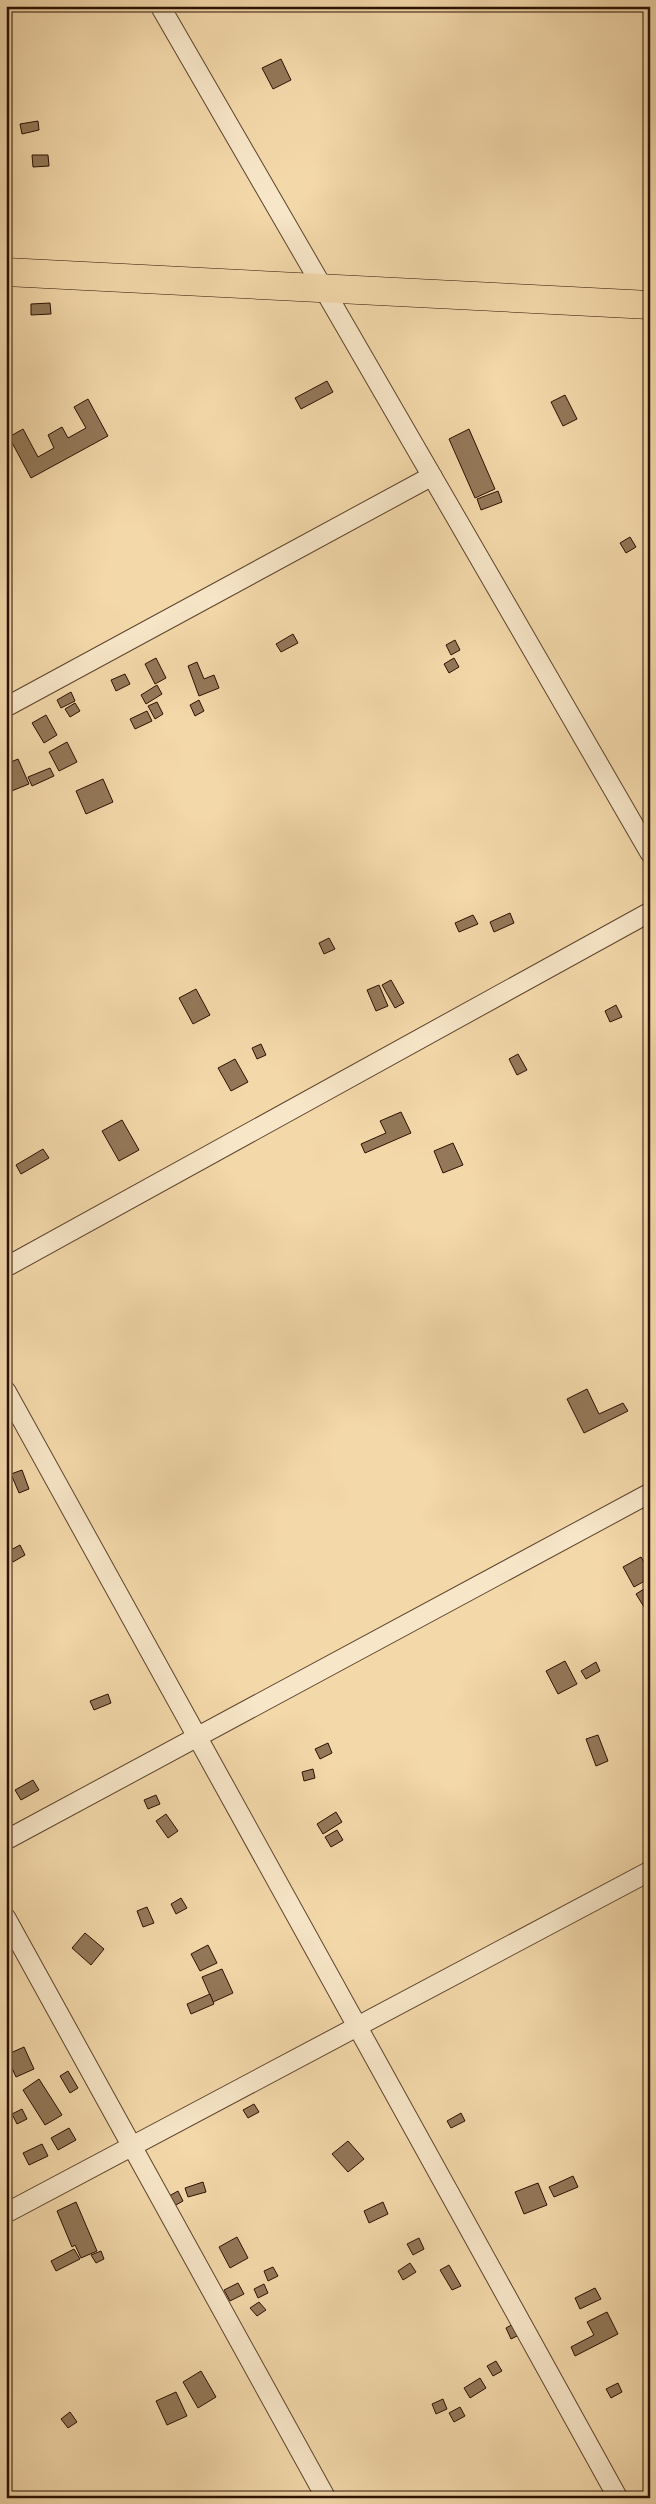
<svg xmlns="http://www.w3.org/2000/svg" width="656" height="2504" font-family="'IM FELL Great Primer',serif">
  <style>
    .building { fill: #937859; stroke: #2b1102 }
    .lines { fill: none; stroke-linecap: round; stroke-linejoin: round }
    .minor-casing { stroke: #5d432c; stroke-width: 21 }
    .primary-casing { stroke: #2b1102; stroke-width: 29 }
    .minor { stroke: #f7e6c8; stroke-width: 19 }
    .primary { stroke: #f3d8aa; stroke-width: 28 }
  </style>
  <rect width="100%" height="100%" fill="#f3d8aa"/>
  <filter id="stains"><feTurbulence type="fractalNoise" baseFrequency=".004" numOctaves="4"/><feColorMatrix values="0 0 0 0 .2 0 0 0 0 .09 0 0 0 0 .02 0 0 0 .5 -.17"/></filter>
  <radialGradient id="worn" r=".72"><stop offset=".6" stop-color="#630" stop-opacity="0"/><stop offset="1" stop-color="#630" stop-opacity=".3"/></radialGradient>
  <g class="building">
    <path d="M 595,6 L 612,6 L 597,12 Z"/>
    <path d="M 281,59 L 291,80 L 273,89 L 262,68 Z"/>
    <path d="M 38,121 L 39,130 L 22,134 L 20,124 Z"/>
    <path d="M 32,155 L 48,155 L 49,166 L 33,167 Z"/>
    <path d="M 50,303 L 51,314 L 31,315 L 31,304 Z"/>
    <path d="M 327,381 L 333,392 L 301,409 L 295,398 Z"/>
    <path d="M 565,395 L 577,419 L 563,426 L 551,402 Z"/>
    <path d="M 88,399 L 108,436 L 31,478 L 9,437 L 23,429 L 38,457 L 54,448 L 48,435 L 62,427 L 68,438 L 86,428 L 74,407 Z"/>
    <path d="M 469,429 L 495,489 L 475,498 L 449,439 Z"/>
    <path d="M 498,491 L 502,502 L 481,510 L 477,499 Z"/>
    <path d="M 630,537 L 636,547 L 626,553 L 620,543 Z"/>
    <path d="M 293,634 L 298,643 L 281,652 L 276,644 Z"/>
    <path d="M 455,640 L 460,650 L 451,655 L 446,645 Z"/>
    <path d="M 156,658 L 166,678 L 155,684 L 145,664 Z"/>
    <path d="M 454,658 L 459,667 L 449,673 L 444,664 Z"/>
    <path d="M 197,662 L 204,679 L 214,675 L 219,688 L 199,696 L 188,666 Z"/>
    <path d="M 125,674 L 130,684 L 116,691 L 111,680 Z"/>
    <path d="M 157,685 L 162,694 L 146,704 L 141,695 Z"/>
    <path d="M 71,692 L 75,701 L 61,708 L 57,700 Z"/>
    <path d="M 199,700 L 204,711 L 195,716 L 190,705 Z"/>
    <path d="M 157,702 L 163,714 L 155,719 L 148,706 Z"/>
    <path d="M 75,703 L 80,711 L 70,717 L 65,709 Z"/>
    <path d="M 147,711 L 152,721 L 135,729 L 130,719 Z"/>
    <path d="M 46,715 L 57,735 L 44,743 L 32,723 Z"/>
    <path d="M 67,742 L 77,762 L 59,771 L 49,752 Z"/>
    <path d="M 18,759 L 29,784 L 9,792 L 6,786 L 6,764 Z"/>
    <path d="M 50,768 L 54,776 L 32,786 L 28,777 Z"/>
    <path d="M 103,779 L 113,802 L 86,814 L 76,791 Z"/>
    <path d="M 510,913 L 514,923 L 494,932 L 490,922 Z"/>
    <path d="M 473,915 L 478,924 L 459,932 L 455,923 Z"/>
    <path d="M 329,938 L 335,949 L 324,954 L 319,943 Z"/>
    <path d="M 391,980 L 404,1003 L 395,1008 L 382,985 Z"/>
    <path d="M 379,985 L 388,1006 L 376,1011 L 367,990 Z"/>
    <path d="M 196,989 L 210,1015 L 193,1024 L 179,998 Z"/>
    <path d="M 616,1005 L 622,1017 L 610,1022 L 605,1011 Z"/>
    <path d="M 261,1044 L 266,1055 L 257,1059 L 252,1048 Z"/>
    <path d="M 518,1054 L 527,1070 L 517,1075 L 509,1059 Z"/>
    <path d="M 235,1059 L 248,1082 L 231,1091 L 218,1068 Z"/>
    <path d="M 401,1112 L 411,1133 L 365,1153 L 361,1144 L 386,1133 L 380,1121 Z"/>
    <path d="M 122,1120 L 139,1150 L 119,1161 L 102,1131 Z"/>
    <path d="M 453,1143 L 463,1165 L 443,1173 L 434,1151 Z"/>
    <path d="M 43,1149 L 49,1158 L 21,1174 L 16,1165 Z"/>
    <path d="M 587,1389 L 599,1414 L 623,1403 L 628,1411 L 584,1433 L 567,1399 Z"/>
    <path d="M 22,1470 L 29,1489 L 19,1493 L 11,1474 Z"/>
    <path d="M 20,1545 L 25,1555 L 13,1562 L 7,1552 Z"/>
    <path d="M 641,1557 L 650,1572 L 650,1578 L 634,1587 L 623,1567 Z"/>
    <path d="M 644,1589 L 650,1598 L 649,1615 L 636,1594 Z"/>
    <path d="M 565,1661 L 577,1684 L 558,1694 L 546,1671 Z"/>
    <path d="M 596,1662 L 600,1671 L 586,1679 L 581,1671 Z"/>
    <path d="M 108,1694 L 111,1703 L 94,1710 L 90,1701 Z"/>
    <path d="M 598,1735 L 608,1761 L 596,1766 L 586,1739 Z"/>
    <path d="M 328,1743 L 332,1753 L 320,1759 L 315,1749 Z"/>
    <path d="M 313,1769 L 315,1778 L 304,1781 L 302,1772 Z"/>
    <path d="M 33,1780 L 39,1790 L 21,1800 L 15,1790 Z"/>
    <path d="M 156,1795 L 160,1804 L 148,1809 L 144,1800 Z"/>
    <path d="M 336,1812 L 342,1822 L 323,1834 L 317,1824 Z"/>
    <path d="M 166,1814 L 178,1831 L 168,1838 L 156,1821 Z"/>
    <path d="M 337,1830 L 343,1840 L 331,1847 L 325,1837 Z"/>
    <path d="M 181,1898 L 187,1908 L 176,1914 L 171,1904 Z"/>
    <path d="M 147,1907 L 154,1923 L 143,1927 L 137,1911 Z"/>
    <path d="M 85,1933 L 104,1949 L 91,1965 L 72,1948 Z"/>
    <path d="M 208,1945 L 217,1963 L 200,1971 L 191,1954 Z"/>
    <path d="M 222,1969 L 233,1993 L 213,2002 L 202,1977 Z"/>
    <path d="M 210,1994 L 214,2004 L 191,2014 L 187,2004 Z"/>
    <path d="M 24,2047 L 34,2069 L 16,2077 L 6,2055 Z"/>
    <path d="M 68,2071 L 78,2088 L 70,2093 L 60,2076 Z"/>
    <path d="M 39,2079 L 62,2115 L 45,2125 L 23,2090 Z"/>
    <path d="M 254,2104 L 259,2112 L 248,2118 L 243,2110 Z"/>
    <path d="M 22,2109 L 27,2119 L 17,2124 L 12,2114 Z"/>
    <path d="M 461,2113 L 465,2121 L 451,2128 L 447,2121 Z"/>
    <path d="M 69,2128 L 76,2140 L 58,2150 L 51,2138 Z"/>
    <path d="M 348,2141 L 364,2159 L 348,2172 L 332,2154 Z"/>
    <path d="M 42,2144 L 48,2156 L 29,2165 L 23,2153 Z"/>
    <path d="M 573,2176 L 578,2187 L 554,2197 L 549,2187 Z"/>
    <path d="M 203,2182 L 206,2192 L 188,2197 L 185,2188 Z"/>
    <path d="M 538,2183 L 547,2205 L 524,2214 L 515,2192 Z"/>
    <path d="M 178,2191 L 183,2201 L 174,2206 L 169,2196 Z"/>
    <path d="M 76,2202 L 97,2251 L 81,2258 L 75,2245 L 72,2247 L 57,2211 Z"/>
    <path d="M 383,2202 L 388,2214 L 369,2223 L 364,2211 Z"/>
    <path d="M 237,2237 L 248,2258 L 230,2268 L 219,2247 Z"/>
    <path d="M 419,2238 L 424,2249 L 413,2255 L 407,2244 Z"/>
    <path d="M 74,2249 L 80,2259 L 56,2271 L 51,2261 Z"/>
    <path d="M 101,2251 L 104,2259 L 96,2263 L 91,2255 Z"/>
    <path d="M 410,2263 L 416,2272 L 403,2280 L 398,2271 Z"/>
    <path d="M 449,2265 L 461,2286 L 452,2290 L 440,2270 Z"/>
    <path d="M 273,2267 L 278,2276 L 268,2281 L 264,2271 Z"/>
    <path d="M 238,2283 L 244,2294 L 230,2301 L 224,2290 Z"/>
    <path d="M 264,2284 L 268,2293 L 258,2298 L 254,2289 Z"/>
    <path d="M 595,2288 L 601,2299 L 580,2309 L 575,2298 Z"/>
    <path d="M 259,2302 L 266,2310 L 257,2316 L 250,2308 Z"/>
    <path d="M 607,2312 L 618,2334 L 575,2356 L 571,2347 L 594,2335 L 587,2322 Z"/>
    <path d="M 517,2322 L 523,2333 L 511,2339 L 506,2328 Z"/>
    <path d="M 496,2361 L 502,2371 L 493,2376 L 487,2366 Z"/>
    <path d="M 201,2371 L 216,2397 L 198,2408 L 183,2382 Z"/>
    <path d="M 480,2378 L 486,2388 L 470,2398 L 464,2388 Z"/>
    <path d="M 618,2383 L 622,2392 L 611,2398 L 606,2389 Z"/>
    <path d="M 176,2392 L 187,2416 L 167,2425 L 156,2401 Z"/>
    <path d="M 443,2399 L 447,2409 L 436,2414 L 432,2404 Z"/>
    <path d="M 460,2407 L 465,2416 L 454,2422 L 449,2413 Z"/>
    <path d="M 70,2412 L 77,2422 L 68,2428 L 61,2419 Z"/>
  </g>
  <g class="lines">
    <defs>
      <g id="minor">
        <path d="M 160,6 L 650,853"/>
        <path d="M 6,707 L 432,476"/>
        <path d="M 6,1267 L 650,912"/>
        <path d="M 6,1391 L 618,2498"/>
        <path d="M 6,1840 L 650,1493"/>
        <path d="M 6,1918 L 326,2498"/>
        <path d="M 10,2211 L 650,1871"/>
      </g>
      <path id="primary" d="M 6,272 L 650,305"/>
    </defs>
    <use href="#minor" class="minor-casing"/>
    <use href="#primary" class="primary-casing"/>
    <use href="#minor" class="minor"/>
    <use href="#primary" class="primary"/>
  </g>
  <rect width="656" height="2504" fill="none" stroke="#f3d8aa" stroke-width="25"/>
  <rect x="8" y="8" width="641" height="2489" fill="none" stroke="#2b1102" stroke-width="2.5"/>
  <rect x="12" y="12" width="631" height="2479" fill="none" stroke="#2b1102"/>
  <rect width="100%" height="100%" filter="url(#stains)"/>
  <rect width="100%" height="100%" fill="url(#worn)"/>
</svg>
